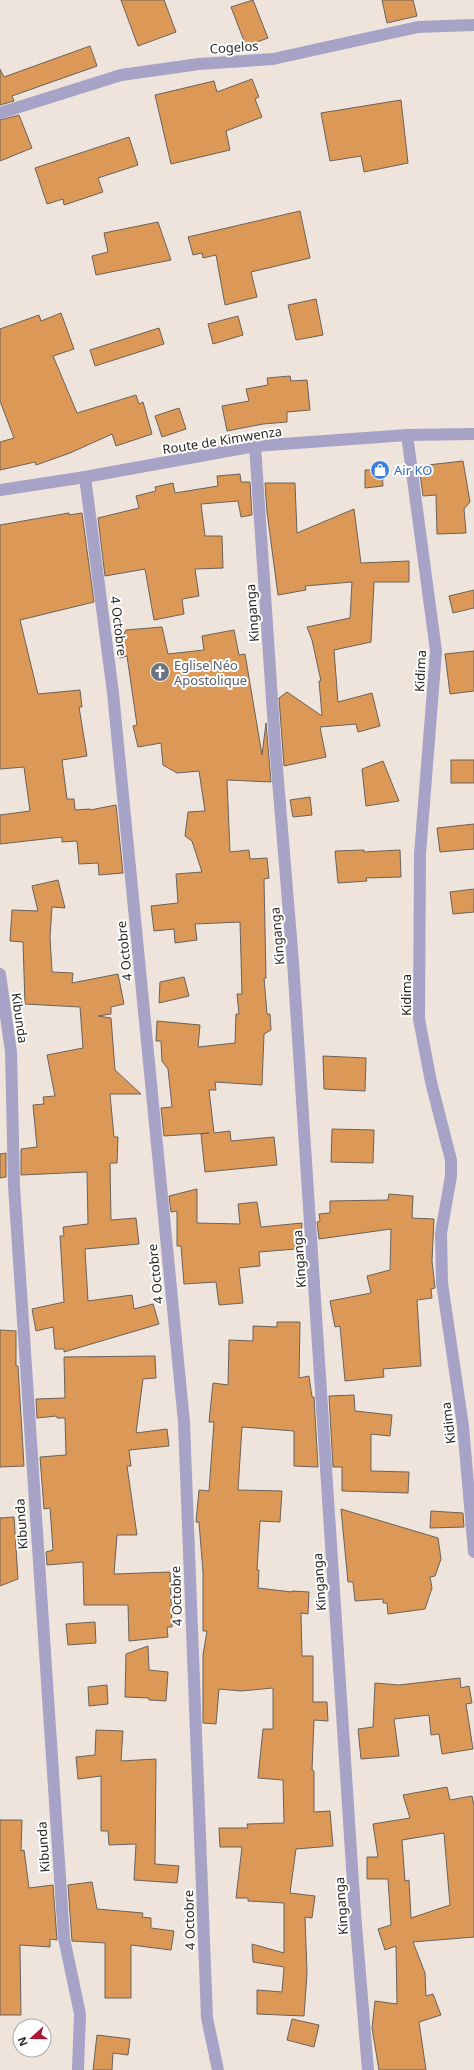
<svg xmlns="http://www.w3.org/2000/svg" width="474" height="2070" font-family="'Noto Sans',sans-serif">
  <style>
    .building { fill: #dc9856; stroke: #6b625b; fill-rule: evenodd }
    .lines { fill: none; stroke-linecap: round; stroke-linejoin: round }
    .minor { stroke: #a7a3c7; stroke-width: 12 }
    .tertiary { stroke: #a7a3c7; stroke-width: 12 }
    .labels { text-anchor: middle; stroke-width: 4; stroke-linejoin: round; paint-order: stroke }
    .street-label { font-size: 13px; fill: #2b2724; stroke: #fff }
    .shop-label { font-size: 13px; fill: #366cbe; stroke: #fff; text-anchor: start }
    .worship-label { font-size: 13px; fill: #5b616d; stroke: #fff; text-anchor: start }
  </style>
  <rect width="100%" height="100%" fill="#eee4db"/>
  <g class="building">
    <path d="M 121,0 L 164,0 L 176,32 L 138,46 Z"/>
    <path d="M 253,0 L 268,38 L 246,46 L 231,7 Z"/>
    <path d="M 382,0 L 413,0 L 417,16 L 387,23 Z"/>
    <path d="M 90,46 L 97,66 L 12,96 L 14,101 L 0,105 L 0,69 L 4,77 Z"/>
    <path d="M 252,79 L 259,97 L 255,99 L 262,117 L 226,131 L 230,150 L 171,164 L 155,95 L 214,81 L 217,92 Z"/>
    <path d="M 401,100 L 408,163 L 364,172 L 361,156 L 330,161 L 321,113 Z"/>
    <path d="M 19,115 L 32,148 L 0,161 L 0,120 Z"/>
    <path d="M 129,137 L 138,165 L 98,178 L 103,192 L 64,205 L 63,199 L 47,204 L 35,168 Z"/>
    <path d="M 300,211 L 310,258 L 251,272 L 257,297 L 225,305 L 216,255 L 203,258 L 202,253 L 193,255 L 188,237 Z"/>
    <path d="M 158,222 L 171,260 L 96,275 L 92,256 L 108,252 L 104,233 Z"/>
    <path d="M 316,299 L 323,335 L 296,340 L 288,305 Z"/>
    <path d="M 61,313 L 74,349 L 53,356 L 77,413 L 136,395 L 139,404 L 143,402 L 152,434 L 116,446 L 112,434 L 70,453 L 36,465 L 35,462 L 0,470 L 0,442 L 14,438 L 0,401 L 0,329 L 39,315 L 41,321 Z"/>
    <path d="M 238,316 L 243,335 L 213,344 L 208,324 Z"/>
    <path d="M 159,328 L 164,344 L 95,366 L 90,350 Z"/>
    <path d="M 290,376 L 291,381 L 307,380 L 310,410 L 287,412 L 287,422 L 263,424 L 227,431 L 222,406 L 249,401 L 246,389 L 268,385 L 267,378 Z"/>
    <path d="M 179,408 L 186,429 L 162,437 L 155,416 Z"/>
    <path d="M 463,461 L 470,502 L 464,509 L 466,533 L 437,534 L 436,495 L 423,496 L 419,466 Z"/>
    <path d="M 365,470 L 382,470 L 383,486 L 365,488 Z"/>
    <path d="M 240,474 L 241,482 L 250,482 L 252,515 L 241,517 L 238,501 L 201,504 L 205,536 L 222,536 L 223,568 L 195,569 L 199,596 L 182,599 L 184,614 L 154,620 L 145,569 L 105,576 L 98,518 L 139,508 L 136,496 L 156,491 L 155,487 L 173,483 L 175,493 L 218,486 L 217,476 Z"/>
    <path d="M 265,483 L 295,483 L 297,533 L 354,509 L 361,563 L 409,561 L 409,582 L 374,582 L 371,642 L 334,650 L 338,702 L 372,693 L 380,726 L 358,732 L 356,724 L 320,727 L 326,757 L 284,766 L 279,698 L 287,692 L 322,716 L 319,681 L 321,681 L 312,640 L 307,627 L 350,618 L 352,582 L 305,586 L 306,590 L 278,595 L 267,512 Z"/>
    <path d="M 69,513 L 69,515 L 82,513 L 94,602 L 20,620 L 38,694 L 80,690 L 82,707 L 79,707 L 87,756 L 62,760 L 67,799 L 74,799 L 75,810 L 90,809 L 90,810 L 116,805 L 123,873 L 99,875 L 98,863 L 79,864 L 77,841 L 62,842 L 62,837 L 0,844 L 0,815 L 30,811 L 24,767 L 0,769 L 0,525 Z"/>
    <path d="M 474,590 L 474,608 L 453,613 L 449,596 Z"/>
    <path d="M 162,627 L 168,654 L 204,650 L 202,636 L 234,630 L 239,655 L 245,654 L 262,755 L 266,723 L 271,782 L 227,780 L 230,852 L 249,850 L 250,859 L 267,858 L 269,878 L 264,879 L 266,978 L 264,978 L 267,1014 L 270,1014 L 271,1030 L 264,1034 L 262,1085 L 215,1082 L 216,1090 L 209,1090 L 214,1133 L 230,1131 L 231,1141 L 274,1137 L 277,1165 L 205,1172 L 201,1134 L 209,1133 L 164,1136 L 161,1108 L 172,1107 L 168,1069 L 162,1061 L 161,1041 L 156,1041 L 157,1021 L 200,1025 L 198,1047 L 235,1043 L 236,1014 L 239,1014 L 237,994 L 242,994 L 240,922 L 195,924 L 197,940 L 175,943 L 174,929 L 154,931 L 151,906 L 178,903 L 176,874 L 202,872 L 192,841 L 185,836 L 188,812 L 205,811 L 199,771 L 177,773 L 163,765 L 161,743 L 138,747 L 133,726 L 137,725 L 127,656 L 120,658 L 117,645 L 126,630 Z"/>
    <path d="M 474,651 L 474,691 L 450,694 L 445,654 Z"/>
    <rect x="451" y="760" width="23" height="23"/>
    <path d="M 383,761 L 399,801 L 366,806 L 362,769 Z"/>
    <path d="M 310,797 L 312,815 L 293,817 L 290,800 Z"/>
    <path d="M 474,824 L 474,849 L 440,852 L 437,828 Z"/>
    <path d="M 364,850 L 364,852 L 400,850 L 401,877 L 366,878 L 367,881 L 338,883 L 335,851 Z"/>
    <path d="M 58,880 L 65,908 L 52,907 L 50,937 L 52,972 L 73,973 L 72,983 L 118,974 L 124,1004 L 111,1007 L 111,1014 L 98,1016 L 111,1018 L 115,1070 L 141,1094 L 110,1094 L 114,1137 L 118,1137 L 117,1163 L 110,1163 L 111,1220 L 136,1218 L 139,1244 L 85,1249 L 88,1301 L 132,1295 L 134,1309 L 153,1304 L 159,1324 L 64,1352 L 64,1349 L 55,1349 L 53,1327 L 36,1331 L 32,1309 L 64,1302 L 60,1236 L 64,1236 L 63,1227 L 88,1224 L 87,1172 L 21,1175 L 21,1149 L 37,1147 L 33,1105 L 44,1104 L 43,1097 L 55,1096 L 47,1055 L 83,1048 L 80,1007 L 25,1004 L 23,942 L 10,941 L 12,910 L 38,911 L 32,886 Z"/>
    <path d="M 474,889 L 474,912 L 453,914 L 450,892 Z"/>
    <path d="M 184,977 L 189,996 L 159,1003 L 160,982 Z"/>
    <path d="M 323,1056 L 366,1058 L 365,1091 L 324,1089 Z"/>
    <path d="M 332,1129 L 374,1130 L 373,1163 L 331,1162 Z"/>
    <path d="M 6,1153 L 6,1177 L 0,1178 L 0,1154 Z"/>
    <path d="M 197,1189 L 197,1223 L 240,1224 L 238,1204 L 257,1202 L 261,1227 L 302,1223 L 301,1241 L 295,1242 L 296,1249 L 259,1252 L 260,1266 L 239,1268 L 243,1303 L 219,1305 L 216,1282 L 184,1284 L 181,1246 L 177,1246 L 177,1211 L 171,1212 L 169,1196 Z"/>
    <path d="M 389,1194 L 413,1196 L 412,1218 L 434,1219 L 432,1261 L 435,1288 L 431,1289 L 432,1298 L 417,1300 L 421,1366 L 383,1369 L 384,1377 L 345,1381 L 340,1326 L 335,1327 L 330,1301 L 371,1293 L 367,1276 L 390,1270 L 391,1229 L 319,1239 L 317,1222 L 320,1221 L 319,1214 L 330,1213 L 330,1201 L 388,1200 Z"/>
    <path d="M 277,1322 L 300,1322 L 299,1378 L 309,1376 L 312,1397 L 314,1397 L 318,1467 L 294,1466 L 294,1431 L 242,1427 L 238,1490 L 282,1491 L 280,1522 L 260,1521 L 257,1570 L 259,1570 L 258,1588 L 292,1592 L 292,1591 L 309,1592 L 308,1614 L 301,1613 L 302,1656 L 313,1656 L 313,1702 L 327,1702 L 328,1721 L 314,1720 L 312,1770 L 314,1771 L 314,1812 L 330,1811 L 333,1846 L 296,1849 L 290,1893 L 315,1896 L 312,1918 L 305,1917 L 307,1973 L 304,2016 L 257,2014 L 257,1990 L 282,1992 L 284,1967 L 253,1962 L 252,1944 L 284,1953 L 284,1903 L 248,1901 L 248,1898 L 236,1898 L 242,1847 L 220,1847 L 219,1828 L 248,1828 L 247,1824 L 284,1823 L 283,1780 L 258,1778 L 263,1729 L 273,1729 L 273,1688 L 241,1691 L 219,1689 L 216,1724 L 203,1723 L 203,1655 L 207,1631 L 203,1631 L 203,1572 L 199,1522 L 196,1522 L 199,1490 L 209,1491 L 214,1422 L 209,1422 L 213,1383 L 228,1385 L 229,1340 L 253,1341 L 253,1326 L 277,1327 Z"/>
    <path d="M 0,1330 L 16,1331 L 16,1366 L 18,1366 L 24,1466 L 0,1467 Z"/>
    <path d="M 155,1356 L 156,1378 L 143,1379 L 136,1433 L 167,1429 L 169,1446 L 129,1450 L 131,1466 L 127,1466 L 137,1535 L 117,1535 L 114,1574 L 170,1572 L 172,1627 L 167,1627 L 168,1637 L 129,1641 L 128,1605 L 84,1605 L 83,1562 L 47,1565 L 46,1552 L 53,1550 L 50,1508 L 44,1509 L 40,1457 L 66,1455 L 65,1418 L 57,1418 L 57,1416 L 37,1418 L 36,1399 L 65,1398 L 64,1357 Z"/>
    <path d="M 354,1395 L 355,1411 L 392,1415 L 390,1436 L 371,1434 L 371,1471 L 409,1472 L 408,1493 L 342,1491 L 342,1467 L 333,1467 L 329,1396 Z"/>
    <path d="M 341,1509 L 438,1538 L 441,1559 L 435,1576 L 430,1577 L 432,1588 L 425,1609 L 388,1614 L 387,1603 L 383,1603 L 383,1599 L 355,1601 L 353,1582 L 348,1582 Z"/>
    <path d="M 431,1511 L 463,1513 L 464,1527 L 430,1528 Z"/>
    <path d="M 14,1517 L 18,1579 L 0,1586 L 0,1518 Z"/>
    <path d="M 95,1622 L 96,1643 L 68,1645 L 66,1624 Z"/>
    <path d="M 148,1646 L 149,1670 L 168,1672 L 166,1701 L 149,1700 L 149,1698 L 125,1697 L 126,1654 Z"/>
    <path d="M 460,1678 L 461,1688 L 469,1686 L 472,1703 L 466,1704 L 473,1749 L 442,1754 L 439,1734 L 431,1735 L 429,1715 L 394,1719 L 399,1756 L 361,1759 L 358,1729 L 373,1727 L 375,1683 L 399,1685 Z"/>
    <path d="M 107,1685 L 108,1704 L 89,1706 L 88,1687 Z"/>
    <path d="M 96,1730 L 123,1731 L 121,1761 L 156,1759 L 155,1864 L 179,1866 L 177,1883 L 134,1880 L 136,1844 L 109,1845 L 108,1831 L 101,1831 L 101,1776 L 78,1779 L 76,1757 L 95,1755 Z"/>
    <path d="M 447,1787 L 450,1800 L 472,1796 L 474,1806 L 474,1937 L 413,1942 L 425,1973 L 426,1996 L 433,1994 L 441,2015 L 419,2022 L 426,2070 L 379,2070 L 372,2028 L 375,2001 L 397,2004 L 396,1946 L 385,1950 L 378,1929 L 391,1925 L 388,1879 L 367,1879 L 367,1857 L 378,1857 L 373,1824 L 410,1818 L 403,1795 ZM 444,1833 L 450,1905 L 411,1918 L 409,1880 L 405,1881 L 402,1840 Z"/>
    <path d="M 0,1820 L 22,1820 L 21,1851 L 24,1850 L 29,1888 L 53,1885 L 57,1940 L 50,1939 L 50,1947 L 20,1945 L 21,2015 L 0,2015 Z"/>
    <path d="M 92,1882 L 97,1909 L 143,1913 L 142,1917 L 151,1918 L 151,1928 L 174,1931 L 171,1950 L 131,1945 L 131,1998 L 105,1998 L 105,1943 L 72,1941 L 68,1885 Z"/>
    <path d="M 292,2019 L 319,2025 L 314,2047 L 287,2040 Z"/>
    <path d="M 97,2035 L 130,2039 L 128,2055 L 113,2053 L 112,2070 L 93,2070 Z"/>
  </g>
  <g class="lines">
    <g class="minor">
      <path d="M 0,113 L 121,75 L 199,64 L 273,59 L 418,27 L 474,25"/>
      <path d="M 407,435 L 436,651 L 420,854 L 419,1019 L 431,1082 L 451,1160 L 451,1176 L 441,1233 L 442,1283 L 463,1426 L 474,1552"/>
      <path d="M 255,446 L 275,744 L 293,962 L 355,1913 L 368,2070"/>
      <path d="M 85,477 L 113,693 L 184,1422 L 207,2018 L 218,2070"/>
      <path d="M 0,974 L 11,1052 L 14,1186 L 64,1938 L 80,2014 L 78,2070"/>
    </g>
    <path class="tertiary" d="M 0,490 L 85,477 L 255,446 L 407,435 L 474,434"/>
  </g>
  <defs>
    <symbol id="shop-disc" viewBox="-11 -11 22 22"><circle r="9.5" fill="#3f7fe0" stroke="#fff"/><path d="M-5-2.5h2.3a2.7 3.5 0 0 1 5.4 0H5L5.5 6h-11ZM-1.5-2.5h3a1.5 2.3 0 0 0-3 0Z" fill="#fff"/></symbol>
    <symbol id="church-disc" viewBox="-11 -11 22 22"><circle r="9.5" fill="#6b7280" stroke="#fff"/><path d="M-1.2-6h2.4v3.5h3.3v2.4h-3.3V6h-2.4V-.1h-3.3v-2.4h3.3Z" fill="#fff"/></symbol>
  </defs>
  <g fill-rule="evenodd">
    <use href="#shop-disc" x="369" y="459" width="22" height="22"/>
    <use href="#church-disc" x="149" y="661" width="22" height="22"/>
  </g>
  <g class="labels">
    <g class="street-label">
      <text transform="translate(234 47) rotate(-4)" y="5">Cogelos</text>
      <text transform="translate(222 440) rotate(-9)" y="5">Route de Kimwenza</text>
      <text transform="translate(252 613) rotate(-94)" y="5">Kinganga</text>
      <text transform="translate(119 626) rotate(83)" y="5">4 Octobre</text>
      <text transform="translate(420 671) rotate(-87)" y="5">Kidima</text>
      <text transform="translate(277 936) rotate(-95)" y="5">Kinganga</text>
      <text transform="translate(124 951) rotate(-96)" y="5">4 Octobre</text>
      <text transform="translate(406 995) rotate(-90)" y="5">Kidima</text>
      <text transform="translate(20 1018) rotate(82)" y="5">Kibunda</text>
      <text transform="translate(299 1259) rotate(-94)" y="5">Kinganga</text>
      <text transform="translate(155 1274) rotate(-96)" y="5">4 Octobre</text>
      <text transform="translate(448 1423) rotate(-97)" y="5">Kidima</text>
      <text transform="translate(21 1524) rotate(-94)" y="5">Kibunda</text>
      <text transform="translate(319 1582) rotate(-94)" y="5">Kinganga</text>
      <text transform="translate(176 1596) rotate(-92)" y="5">4 Octobre</text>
      <text transform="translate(43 1847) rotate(-94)" y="5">Kibunda</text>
      <text transform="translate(341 1906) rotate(-94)" y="5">Kinganga</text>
      <text transform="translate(189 1920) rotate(-92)" y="5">4 Octobre</text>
    </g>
    <g class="shop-label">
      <text x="394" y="475">Air KO</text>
    </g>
    <g class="worship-label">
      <text x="174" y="670">Eglise Néo<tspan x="174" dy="15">Apostolique</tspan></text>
    </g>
  </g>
  <g transform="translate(32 2038) rotate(249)"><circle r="19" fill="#ffffff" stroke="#aaa9a7"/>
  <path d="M0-3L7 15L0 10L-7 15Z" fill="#ab1536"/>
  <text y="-6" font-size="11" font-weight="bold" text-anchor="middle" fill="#2b2724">N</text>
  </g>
</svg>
